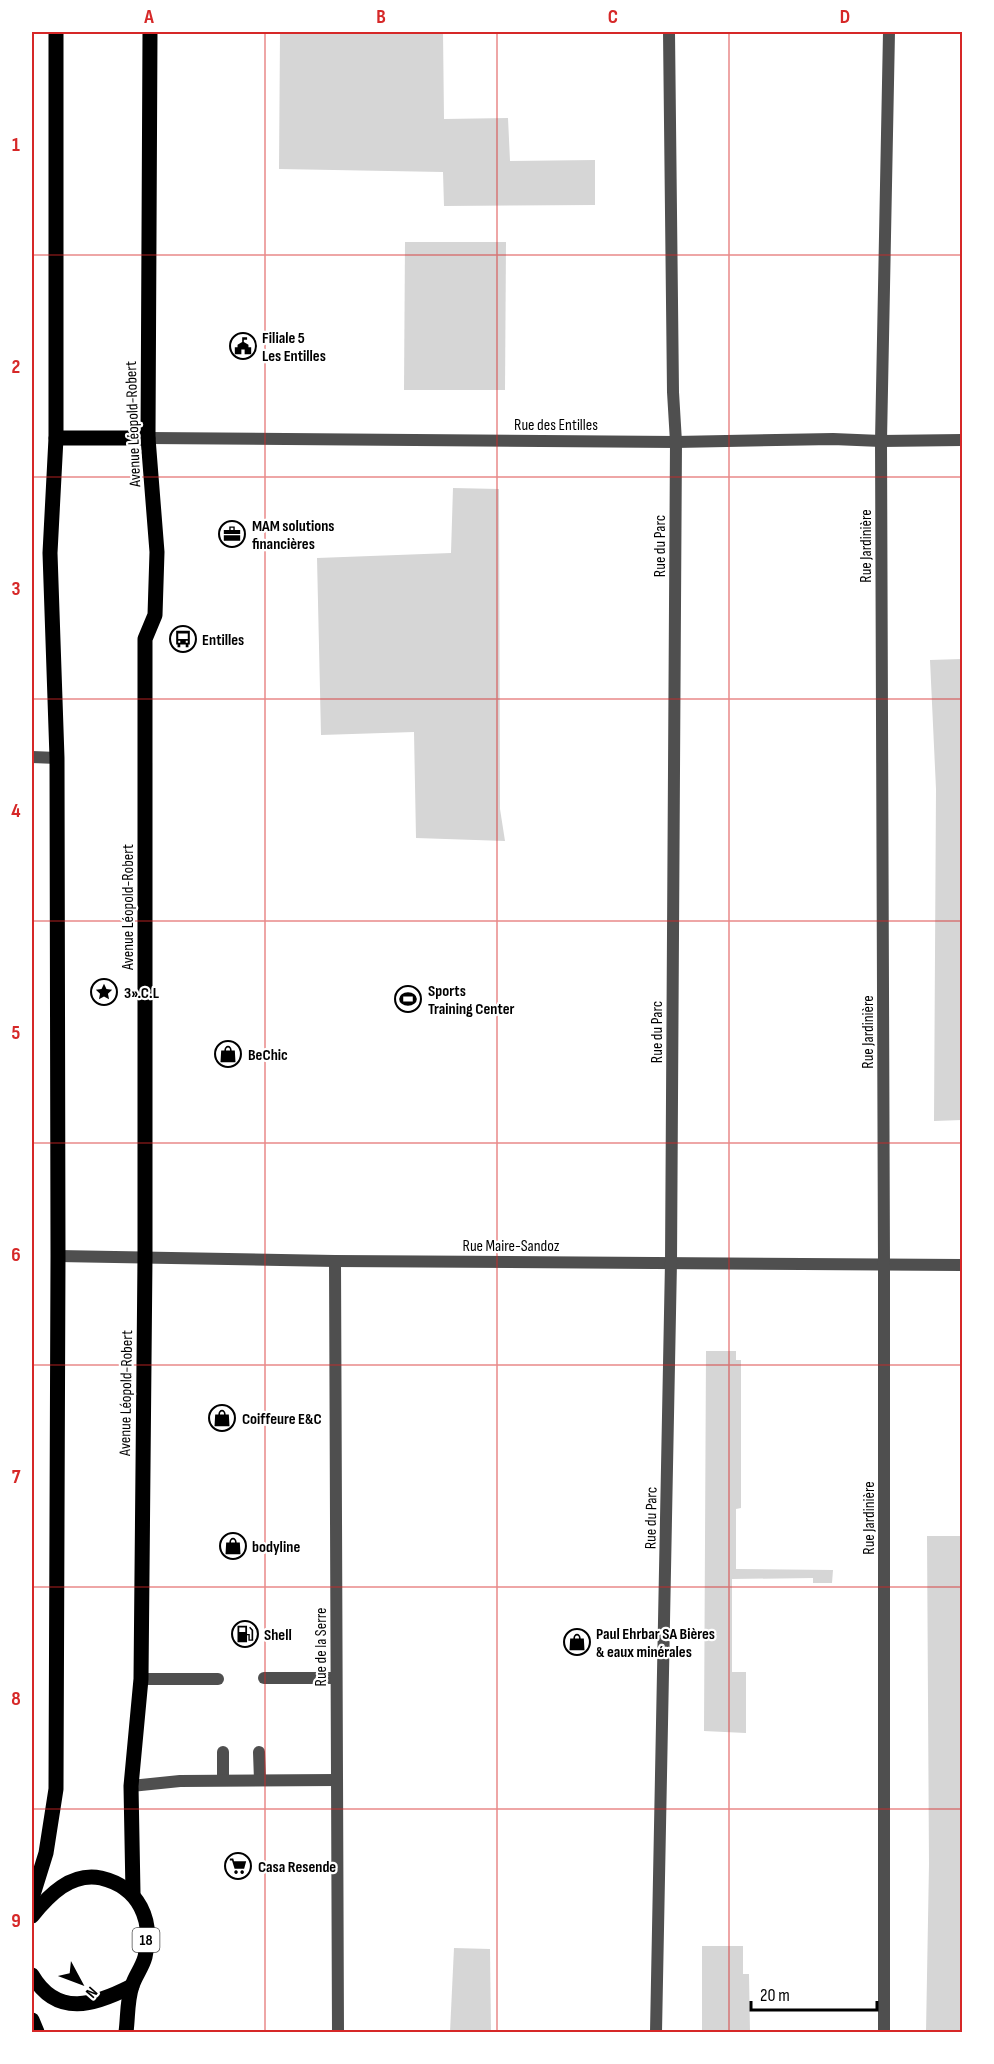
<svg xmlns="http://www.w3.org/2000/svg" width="994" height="2064" font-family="'Sofia Sans Condensed',sans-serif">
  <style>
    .green { fill: #d6d6d6 }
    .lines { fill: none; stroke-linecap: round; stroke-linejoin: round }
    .lane { stroke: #4f4f4f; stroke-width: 12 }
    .street { stroke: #4f4f4f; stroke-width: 12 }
    .primary { stroke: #000; stroke-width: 15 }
    .grid { fill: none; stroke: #d62828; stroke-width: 1.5; stroke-opacity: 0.55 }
    .labels { text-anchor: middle; stroke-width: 4.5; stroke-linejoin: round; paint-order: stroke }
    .shield { fill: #fff; stroke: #4c4c4c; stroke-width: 1.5 }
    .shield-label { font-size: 15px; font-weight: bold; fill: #000 }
    .poi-label { font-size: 16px; font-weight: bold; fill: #000; stroke: #fff; text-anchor: start }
    .street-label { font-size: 16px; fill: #000; stroke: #fff }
    .neatline { fill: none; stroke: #d62828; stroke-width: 2 }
    .grid-label { font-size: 20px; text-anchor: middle; font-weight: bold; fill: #d62828 }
  </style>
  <rect width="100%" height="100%" fill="#fff"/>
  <g class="green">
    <path d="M 280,32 L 443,32 L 444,119 L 508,118 L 510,161 L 595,160 L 595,205 L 444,206 L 443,172 L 279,169 Z"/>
    <path d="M 405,242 L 506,242 L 505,390 L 404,390 Z"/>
    <path d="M 453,488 L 499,489 L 500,809 L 505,841 L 416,838 L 414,732 L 321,735 L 317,558 L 451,553 Z"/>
    <path d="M 962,659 L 962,1120 L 934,1121 L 936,789 L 930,660 Z"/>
    <path d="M 706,1351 L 736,1351 L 736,1360 L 741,1360 L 741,1508 L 736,1509 L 736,1569 L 833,1570 L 832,1583 L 813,1583 L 813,1578 L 732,1579 L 732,1672 L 746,1672 L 746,1733 L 704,1731 Z"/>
    <path d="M 927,1536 L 962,1536 L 962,2032 L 926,2032 L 929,1864 Z"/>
    <path d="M 702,1946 L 743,1946 L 743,1974 L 749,1974 L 750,2032 L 702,2032 Z"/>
    <path d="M 454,1948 L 490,1949 L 491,2032 L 450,2032 Z"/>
  </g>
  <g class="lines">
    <g class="lane">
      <path d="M 32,757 L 57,758"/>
      <path d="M 264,1678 L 336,1678"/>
      <path d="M 141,1679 L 218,1679"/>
      <path d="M 223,1752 L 223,1780"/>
      <path d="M 259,1752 L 260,1780"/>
      <path d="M 131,1786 L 180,1781 L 337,1780"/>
    </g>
    <g class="street">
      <path d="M 148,438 L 676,442 L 833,439 L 881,441 L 962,440"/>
      <path d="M 58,1256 L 335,1261 L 962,1265"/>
      <path d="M 335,1261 L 338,2032"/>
      <path d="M 656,2032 L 671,1262 L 676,442 L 673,392 L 669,32"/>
      <path d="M 884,2032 L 884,1265 L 881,441 L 889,32"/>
    </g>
    <g class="primary">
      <path d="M 56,438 L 148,438"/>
      <path d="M 133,1893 L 131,1786 L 141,1679 L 145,1257 L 145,639 L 155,615 L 157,552 L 148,438 L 150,32"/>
      <path d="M 32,1898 L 46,1853 L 56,1789 L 58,1256 L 57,758 L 50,553 L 56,438 L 56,32"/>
      <path d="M 32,1916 C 49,1895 71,1872 101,1878 C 139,1887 154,1920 145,1957 C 142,1968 135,1976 132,1986 C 127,2000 128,2018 126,2032"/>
      <path d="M 32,1975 C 57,2018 95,2005 132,1986"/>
      <path d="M 32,2020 L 37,2032"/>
    </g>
  </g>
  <path class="grid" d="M 265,32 L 265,2032M 497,32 L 497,2032M 729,32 L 729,2032M 32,255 L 962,255M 32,477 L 962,477M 32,699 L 962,699M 32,921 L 962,921M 32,1143 L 962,1143M 32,1365 L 962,1365M 32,1587 L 962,1587M 32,1809 L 962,1809"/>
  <defs>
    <symbol id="civic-ring" viewBox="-11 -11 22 22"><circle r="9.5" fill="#fff" stroke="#000" stroke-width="1.5"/><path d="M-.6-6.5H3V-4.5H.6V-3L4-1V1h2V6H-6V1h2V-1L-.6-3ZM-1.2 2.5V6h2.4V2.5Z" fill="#000"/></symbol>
    <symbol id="office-ring" viewBox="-11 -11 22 22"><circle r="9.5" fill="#fff" stroke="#000" stroke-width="1.5"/><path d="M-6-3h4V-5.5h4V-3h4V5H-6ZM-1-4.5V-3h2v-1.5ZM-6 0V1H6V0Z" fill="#000"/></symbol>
    <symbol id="bus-ring" viewBox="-11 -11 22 22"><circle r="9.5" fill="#fff" stroke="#000" stroke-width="1.5"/><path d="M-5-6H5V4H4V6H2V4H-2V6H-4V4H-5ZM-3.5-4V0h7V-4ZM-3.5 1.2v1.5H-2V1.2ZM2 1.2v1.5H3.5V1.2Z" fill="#000"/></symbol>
    <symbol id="sight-ring" viewBox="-11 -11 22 22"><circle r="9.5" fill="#fff" stroke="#000" stroke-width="1.5"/><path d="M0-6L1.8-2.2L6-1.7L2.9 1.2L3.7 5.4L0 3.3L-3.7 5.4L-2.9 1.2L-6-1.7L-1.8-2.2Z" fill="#000"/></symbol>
    <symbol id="stadium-ring" viewBox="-11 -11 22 22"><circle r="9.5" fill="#fff" stroke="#000" stroke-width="1.5"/><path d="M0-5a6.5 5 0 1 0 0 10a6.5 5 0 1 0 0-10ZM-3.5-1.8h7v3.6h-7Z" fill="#000"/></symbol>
    <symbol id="shop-ring" viewBox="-11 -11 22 22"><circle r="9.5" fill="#fff" stroke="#000" stroke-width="1.5"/><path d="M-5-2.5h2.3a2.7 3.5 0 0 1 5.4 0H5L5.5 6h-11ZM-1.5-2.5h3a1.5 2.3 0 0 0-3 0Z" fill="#000"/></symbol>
    <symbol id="fuel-ring" viewBox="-11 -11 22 22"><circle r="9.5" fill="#fff" stroke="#000" stroke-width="1.5"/><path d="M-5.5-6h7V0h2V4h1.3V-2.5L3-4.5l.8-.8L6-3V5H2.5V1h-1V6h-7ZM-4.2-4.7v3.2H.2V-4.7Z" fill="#000"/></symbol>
    <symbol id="supermarket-ring" viewBox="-11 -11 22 22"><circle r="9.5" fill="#fff" stroke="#000" stroke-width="1.5"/><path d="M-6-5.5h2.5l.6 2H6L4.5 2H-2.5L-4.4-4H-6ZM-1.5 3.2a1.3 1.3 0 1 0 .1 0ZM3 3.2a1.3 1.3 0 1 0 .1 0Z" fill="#000"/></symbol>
  </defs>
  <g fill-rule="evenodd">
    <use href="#civic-ring" x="228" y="331" width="30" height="30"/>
    <use href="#office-ring" x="217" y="519" width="30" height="30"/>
    <use href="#bus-ring" x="168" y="624" width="30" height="30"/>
    <use href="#sight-ring" x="89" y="977" width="30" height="30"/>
    <use href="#stadium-ring" x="393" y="984" width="30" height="30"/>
    <use href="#shop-ring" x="213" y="1039" width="30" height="30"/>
    <use href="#shop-ring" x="207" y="1403" width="30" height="30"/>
    <use href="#shop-ring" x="218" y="1531" width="30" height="30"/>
    <use href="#fuel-ring" x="230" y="1619" width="30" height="30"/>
    <use href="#shop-ring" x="562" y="1627" width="30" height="30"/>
    <use href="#supermarket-ring" x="223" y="1851" width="30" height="30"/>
  </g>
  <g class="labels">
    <rect class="shield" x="132.5" y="1928" width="27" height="24" rx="4.5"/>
    <g class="shield-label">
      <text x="146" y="1945">18</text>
    </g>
    <g class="poi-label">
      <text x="262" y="343">Filiale 5<tspan x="262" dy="18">Les Entilles</tspan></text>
      <text x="252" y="531">MAM solutions<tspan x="252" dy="18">financières</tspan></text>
      <text x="202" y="645">Entilles</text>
      <text x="428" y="996">Sports<tspan x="428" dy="18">Training Center</tspan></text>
      <text x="124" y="998">3».C.L</text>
      <text x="248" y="1060">BeChic</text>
      <text x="242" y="1424">Coiffeure E&amp;C</text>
      <text x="252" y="1552">bodyline</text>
      <text x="596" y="1639">Paul Ehrbar SA Bières<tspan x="596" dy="18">&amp; eaux minérales</tspan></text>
      <text x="264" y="1640">Shell</text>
      <text x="258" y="1872">Casa Resende</text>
    </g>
    <g class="street-label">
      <text transform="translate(132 424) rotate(-92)" y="6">Avenue Léopold-Robert</text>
      <text x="556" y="430">Rue des Entilles</text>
      <text transform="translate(659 546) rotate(-90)" y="6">Rue du Parc</text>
      <text transform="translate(865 546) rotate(-90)" y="6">Rue Jardinière</text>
      <text transform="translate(127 907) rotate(-90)" y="6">Avenue Léopold-Robert</text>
      <text transform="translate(656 1032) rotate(-90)" y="6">Rue du Parc</text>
      <text transform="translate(867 1032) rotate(-90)" y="6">Rue Jardinière</text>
      <text x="511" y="1251">Rue Maire-Sandoz</text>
      <text transform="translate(125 1393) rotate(-89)" y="6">Avenue Léopold-Robert</text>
      <text transform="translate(650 1518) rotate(-89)" y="6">Rue du Parc</text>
      <text transform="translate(868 1518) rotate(-90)" y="6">Rue Jardinière</text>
      <text transform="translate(320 1647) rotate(-90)" y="6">Rue de la Serre</text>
    </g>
  </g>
  <rect width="994" height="2064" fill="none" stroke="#ffffff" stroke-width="66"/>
  <g transform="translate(81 1983) rotate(131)" stroke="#ffffff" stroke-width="4.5" paint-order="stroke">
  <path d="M0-4.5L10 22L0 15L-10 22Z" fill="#000000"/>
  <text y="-9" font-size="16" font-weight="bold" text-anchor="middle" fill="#000000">N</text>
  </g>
  <path d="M751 2001v9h126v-9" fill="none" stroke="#000000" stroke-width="3"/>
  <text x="760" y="2001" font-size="18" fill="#000000" stroke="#ffffff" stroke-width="4.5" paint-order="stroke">20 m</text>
  <rect x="33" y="33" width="928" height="1998" class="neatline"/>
  <g class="grid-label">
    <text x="149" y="23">A</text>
    <text x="381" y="23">B</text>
    <text x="613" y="23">C</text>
    <text x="845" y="23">D</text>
    <text x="16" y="151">1</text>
    <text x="16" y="373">2</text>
    <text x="16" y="595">3</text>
    <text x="16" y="817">4</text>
    <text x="16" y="1039">5</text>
    <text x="16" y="1261">6</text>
    <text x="16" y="1483">7</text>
    <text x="16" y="1705">8</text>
    <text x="16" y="1927">9</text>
  </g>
</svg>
